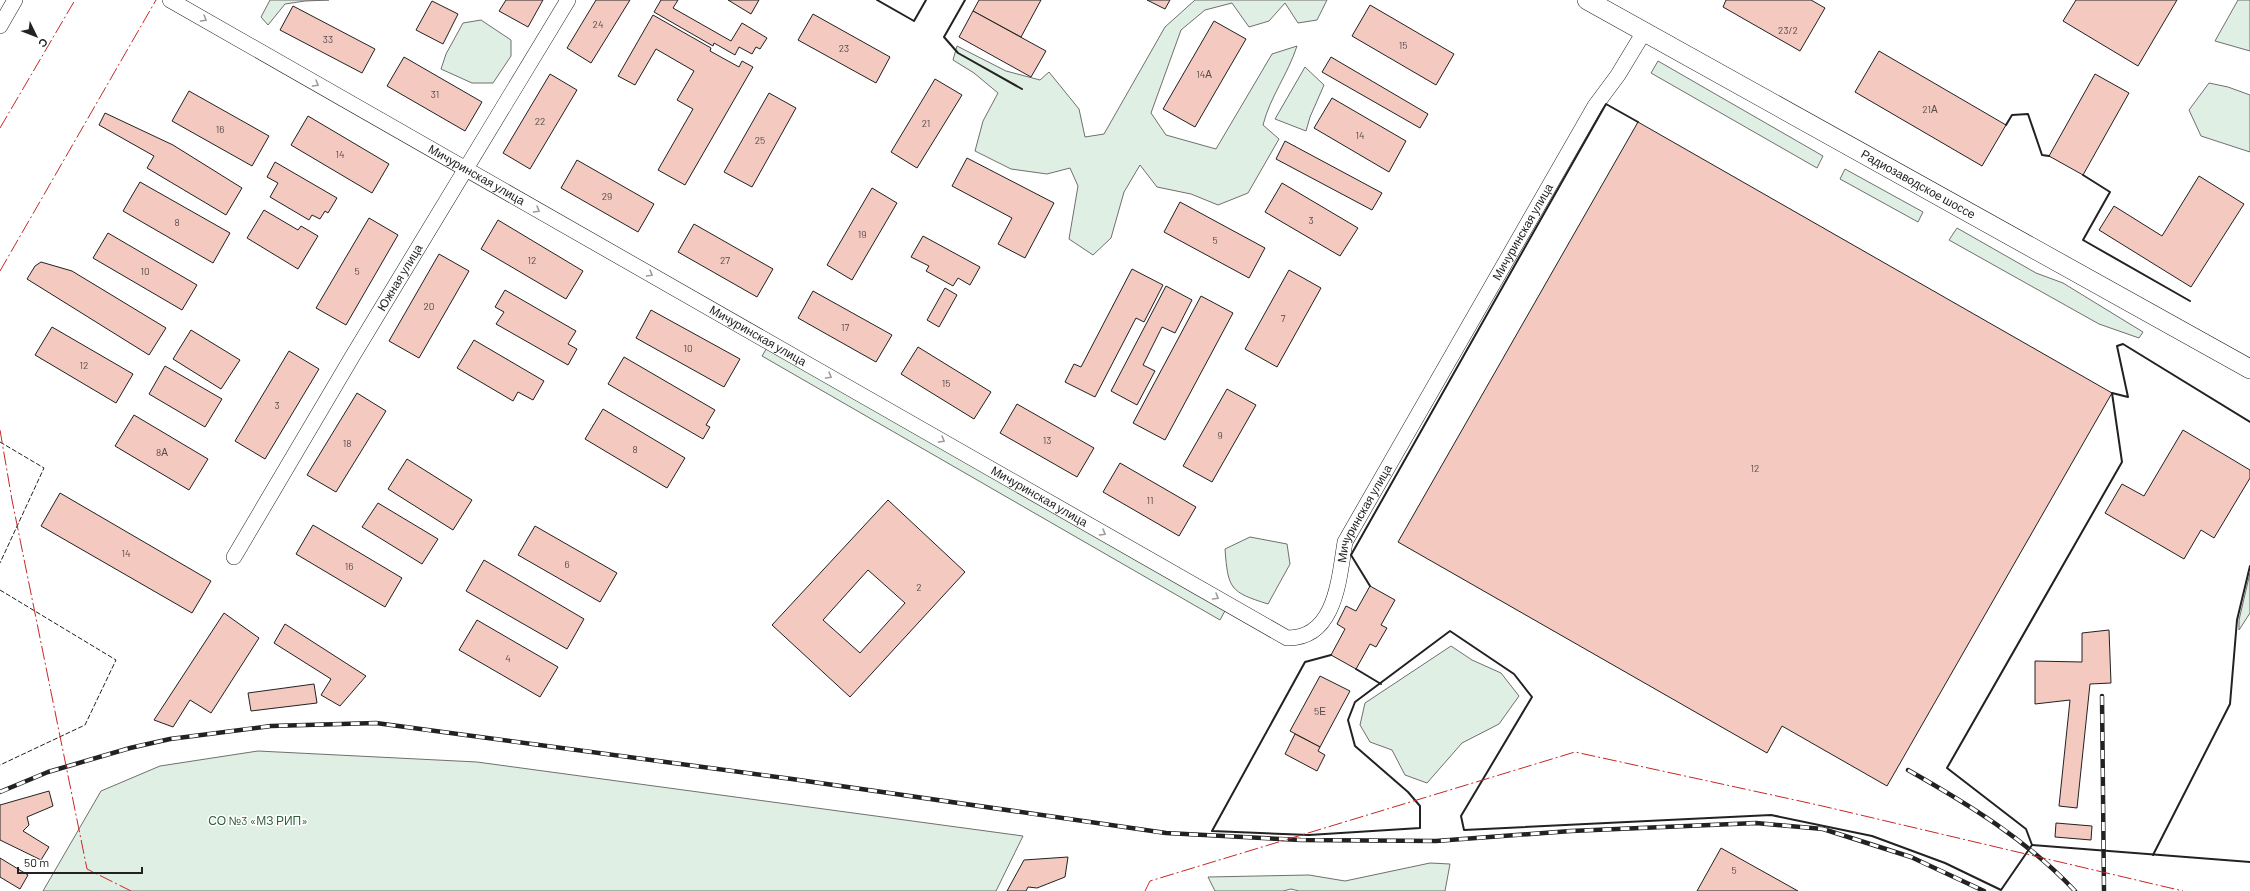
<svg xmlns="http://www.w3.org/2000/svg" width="2250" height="891" font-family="Barlow,sans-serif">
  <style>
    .green { fill: #e0efe3; stroke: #6f6f6f }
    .building { fill: #f3c9c0; stroke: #222; fill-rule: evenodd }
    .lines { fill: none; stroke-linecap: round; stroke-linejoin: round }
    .minor-casing { stroke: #222; stroke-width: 16 }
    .tertiary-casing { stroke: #222; stroke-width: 20 }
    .minor { stroke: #fff; stroke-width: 15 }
    .tertiary { stroke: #fff; stroke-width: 19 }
    .rail-casing { stroke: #222; stroke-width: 4.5 }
    .rail { stroke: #fff; stroke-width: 3; stroke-dasharray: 9; stroke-linecap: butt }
    .fence { stroke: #222; stroke-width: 1; stroke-dasharray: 5 2; stroke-linecap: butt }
    .wall { stroke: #222; stroke-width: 2 }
    .power { stroke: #c62828; stroke-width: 1; stroke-dasharray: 14 3 2 3; stroke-linecap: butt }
    .oneway { stroke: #9c9c9c }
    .labels { text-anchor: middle; stroke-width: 3; stroke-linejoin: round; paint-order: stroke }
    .number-label { font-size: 10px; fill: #564c4a }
    .street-label { font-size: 12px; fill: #222; stroke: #fff }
    .park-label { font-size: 12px; fill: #2f5e38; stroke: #fff }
  </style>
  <rect width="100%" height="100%" fill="#fff"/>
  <g class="green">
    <path d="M 270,0 L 329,0 L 305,1 L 285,4 L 268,25 L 261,17 Z"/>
    <path d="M 1195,0 L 1327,0 L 1317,20 L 1298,23 L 1285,3 L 1269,21 L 1249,27 L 1232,3 L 1205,10 L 1181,30 L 1151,113 L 1166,135 L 1216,149 L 1272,54 L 1297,46 C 1288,74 1270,97 1263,125 L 1279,139 L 1248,193 L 1218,205 L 1191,194 L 1157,187 L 1140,165 L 1124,192 L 1111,238 L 1093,255 L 1069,239 L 1078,186 L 1070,168 L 1047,174 L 1011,169 L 975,151 L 983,121 L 998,93 L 974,73 L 953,60 L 957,46 L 1006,71 L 1040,80 L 1049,72 L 1079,109 L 1085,137 L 1104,134 L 1165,27 Z"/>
    <path d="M 2238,0 L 2250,0 L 2250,51 L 2215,41 Z"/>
    <path d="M 481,20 L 511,40 L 511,56 L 493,83 L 472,83 L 441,69 L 446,54 L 463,23 Z"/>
    <path d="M 1658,61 L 1823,156 L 1817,168 L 1651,73 Z"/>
    <path d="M 1305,67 L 1324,85 L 1310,117 L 1306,131 L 1275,119 Z"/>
    <path d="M 2209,83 L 2228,87 L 2250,95 L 2250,152 L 2201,136 L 2189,110 Z"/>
    <path d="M 1845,169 L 1923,212 L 1918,222 L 1840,179 Z"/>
    <path d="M 1957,228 L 2036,273 L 2063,283 L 2143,332 L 2139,338 L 2099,324 L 1949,240 Z"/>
    <path d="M 768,346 L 1226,609 L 1220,620 L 762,356 Z"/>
    <path d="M 1250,537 L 1287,544 L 1290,564 L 1268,604 C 1230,592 1228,589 1225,549 Z"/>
    <path d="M 2250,573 L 2250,613 L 2239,630 L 2239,620 Z"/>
    <path d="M 1451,646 L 1472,660 L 1501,673 L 1519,696 L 1499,724 L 1462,743 L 1427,783 L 1405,775 L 1392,750 L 1370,742 L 1360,725 L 1365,703 Z"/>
    <path d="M 258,751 L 477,762 L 1023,836 L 996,891 L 43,891 L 101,791 L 160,766 Z"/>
    <path d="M 1430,863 L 1450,864 L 1445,891 L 1299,891 L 1291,889 L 1283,891 L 1215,891 L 1208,877 L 1309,875 L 1345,881 Z"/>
  </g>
  <g class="building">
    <path d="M 506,0 L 543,0 L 528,27 L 499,11 Z"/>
    <path d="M 596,0 L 630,0 L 591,63 L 567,48 Z"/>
    <path d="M 661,0 L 678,0 L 673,8 L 731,41 L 742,23 L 767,38 L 760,49 L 756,47 L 752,54 L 739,47 L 735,55 L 714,43 L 713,46 L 654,12 Z"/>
    <path d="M 728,0 L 759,0 L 751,14 Z"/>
    <path d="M 979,0 L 1041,0 L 1021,37 L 973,11 Z"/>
    <path d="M 1147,0 L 1170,0 L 1165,9 Z"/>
    <path d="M 1726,0 L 1811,0 L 1825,8 L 1800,51 L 1723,7 Z"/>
    <path d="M 2076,0 L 2177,0 L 2138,66 L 2063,21 Z"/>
    <path d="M 432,1 L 458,14 L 443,44 L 416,30 Z"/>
    <path d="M 1370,5 L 1454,54 L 1436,85 L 1352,36 Z"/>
    <path d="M 293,6 L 375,49 L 362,73 L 280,30 Z"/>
    <path d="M 973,11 L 1046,51 L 1031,77 L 959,37 Z"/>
    <path d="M 813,14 L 890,57 L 876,83 L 798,40 Z"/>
    <path d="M 653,15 L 711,48 L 710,51 L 739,67 L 742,61 L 753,67 L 685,185 L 658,170 L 693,109 L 677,100 L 694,71 L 656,49 L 635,85 L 618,76 Z"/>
    <path d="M 1214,21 L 1246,39 L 1195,127 L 1163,109 Z"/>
    <path d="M 1879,51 L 2006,125 L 1982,166 L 1855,92 Z"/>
    <path d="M 404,57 L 482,102 L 465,131 L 387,86 Z"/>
    <path d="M 1331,57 L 1428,114 L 1420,128 L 1322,72 Z"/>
    <path d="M 550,74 L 577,90 L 530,169 L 503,153 Z"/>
    <path d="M 2095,74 L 2129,93 L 2083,175 L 2049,156 Z"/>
    <path d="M 935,79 L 962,95 L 917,168 L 891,152 Z"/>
    <path d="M 189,91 L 269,136 L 252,166 L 172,121 Z"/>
    <path d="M 769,93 L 796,108 L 752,187 L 724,172 Z"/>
    <path d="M 1332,98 L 1406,141 L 1389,172 L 1314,128 Z"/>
    <path d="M 105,113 L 173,145 L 242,188 L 226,215 L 147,168 L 154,156 L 99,125 Z"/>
    <path d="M 308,116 L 389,164 L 372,193 L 291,145 Z"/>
    <path d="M 1638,122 L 2112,393 L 1887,786 L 1782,726 L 1767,753 L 1398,542 Z"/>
    <path d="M 1285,141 L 1382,193 L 1372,210 L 1276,159 Z"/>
    <path d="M 967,158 L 1054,203 L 1025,258 L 998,244 L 1012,218 L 952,186 Z"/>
    <path d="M 577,160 L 654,204 L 638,232 L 561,188 Z"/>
    <path d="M 275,162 L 337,198 L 328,213 L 325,211 L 320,219 L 312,215 L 309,220 L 270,197 L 278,183 L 267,177 Z"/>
    <path d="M 2199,176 L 2244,204 L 2191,287 L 2099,230 L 2114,206 L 2162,236 Z"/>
    <path d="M 140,182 L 230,233 L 213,263 L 123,211 Z"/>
    <path d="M 1282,183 L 1358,228 L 1340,256 L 1265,212 Z"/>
    <path d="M 872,188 L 897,203 L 852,280 L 827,265 Z"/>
    <path d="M 1180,202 L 1265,248 L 1249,278 L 1164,232 Z"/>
    <path d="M 264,210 L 298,230 L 301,226 L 318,236 L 298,269 L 247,238 Z"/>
    <path d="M 369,218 L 398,235 L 346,325 L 316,308 Z"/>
    <path d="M 498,220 L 583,271 L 566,299 L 481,249 Z"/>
    <path d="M 694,224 L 773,269 L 757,297 L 678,252 Z"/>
    <path d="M 108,233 L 197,285 L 182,310 L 93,258 Z"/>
    <path d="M 923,236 L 980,267 L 970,285 L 958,278 L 953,286 L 926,271 L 929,266 L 911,257 Z"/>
    <path d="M 439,254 L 469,271 L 419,358 L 389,341 Z"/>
    <path d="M 41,262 L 72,271 L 166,328 L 149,355 L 27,279 L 35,266 Z"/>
    <path d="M 1132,269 L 1163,285 L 1144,322 L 1136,318 L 1095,397 L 1065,382 L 1074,364 L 1081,367 Z"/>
    <path d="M 1289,270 L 1321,288 L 1277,367 L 1245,349 Z"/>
    <path d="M 1166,286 L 1192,300 L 1175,333 L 1162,327 L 1143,365 L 1155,371 L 1137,405 L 1111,391 Z"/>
    <path d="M 945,288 L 957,295 L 939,327 L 927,320 Z"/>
    <path d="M 505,290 L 576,331 L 568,344 L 577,349 L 568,365 L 496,324 L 504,312 L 495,307 Z"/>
    <path d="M 813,291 L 892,335 L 876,362 L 798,318 Z"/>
    <path d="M 1201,296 L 1233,313 L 1165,440 L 1133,423 Z"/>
    <path d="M 651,310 L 740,359 L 724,387 L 636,338 Z"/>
    <path d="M 52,327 L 133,374 L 116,403 L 35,355 Z"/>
    <path d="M 191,330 L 240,360 L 221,389 L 173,359 Z"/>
    <path d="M 474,340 L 544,381 L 533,400 L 518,392 L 513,401 L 457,368 Z"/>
    <path d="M 918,347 L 991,392 L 974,419 L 901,374 Z"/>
    <path d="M 289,351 L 319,369 L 265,459 L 235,441 Z"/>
    <path d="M 624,357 L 715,410 L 706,425 L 710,427 L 703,439 L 608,384 Z"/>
    <path d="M 165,366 L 222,399 L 205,427 L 149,394 Z"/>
    <path d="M 1227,389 L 1256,405 L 1212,482 L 1183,466 Z"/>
    <path d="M 357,393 L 386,411 L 336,492 L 307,475 Z"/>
    <path d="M 1017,404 L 1094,448 L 1077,477 L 1000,433 Z"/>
    <path d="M 603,409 L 685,458 L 667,488 L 585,439 Z"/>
    <path d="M 134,415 L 208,459 L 189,490 L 115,446 Z"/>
    <path d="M 2183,430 L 2250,470 L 2250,478 L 2214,538 L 2201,530 L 2184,559 L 2105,513 L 2122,484 L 2144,496 Z"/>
    <path d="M 407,459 L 472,500 L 453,530 L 388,489 Z"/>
    <path d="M 1120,463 L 1196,507 L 1179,536 L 1103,492 Z"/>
    <path d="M 60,493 L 211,581 L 192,613 L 41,526 Z"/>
    <path d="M 888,500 L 965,572 L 850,697 L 772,625 ZM 868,570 L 905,603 L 860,653 L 823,620 Z"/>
    <path d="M 378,503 L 438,539 L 422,564 L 362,527 Z"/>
    <path d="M 313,525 L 402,578 L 385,607 L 296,554 Z"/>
    <path d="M 535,526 L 617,573 L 600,602 L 518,555 Z"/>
    <path d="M 484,560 L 584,619 L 567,649 L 466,591 Z"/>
    <path d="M 1370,586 L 1395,600 L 1381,625 L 1387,628 L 1376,647 L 1370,644 L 1356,669 L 1331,655 L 1345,629 L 1337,624 L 1346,606 L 1356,611 Z"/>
    <path d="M 224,613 L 259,638 L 211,713 L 190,700 L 173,727 L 154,720 Z"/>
    <path d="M 477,620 L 558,667 L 540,697 L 459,650 Z"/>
    <path d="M 285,624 L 366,676 L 340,706 L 321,695 L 331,679 L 274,643 Z"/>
    <path d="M 2109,630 L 2111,683 L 2090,684 L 2077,808 L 2059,806 L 2070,700 L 2035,704 L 2035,661 L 2082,662 L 2082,633 Z"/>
    <path d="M 1320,676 L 1350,691 L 1320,747 L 1290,731 Z"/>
    <path d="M 314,684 L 317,703 L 251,711 L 248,693 Z"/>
    <path d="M 1295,734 L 1320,747 L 1318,751 L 1325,755 L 1317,771 L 1285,754 Z"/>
    <path d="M 49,791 L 53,806 L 27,817 L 29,825 L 23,831 L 49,847 L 41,860 L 0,840 L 0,805 Z"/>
    <path d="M 2056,823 L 2092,826 L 2091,840 L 2055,837 Z"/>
    <path d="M 1721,848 L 1798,891 L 1697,891 Z"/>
    <path d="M 1068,857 L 1065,877 L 1037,888 L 1028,887 L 1026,891 L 1007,891 L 1024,860 Z"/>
    <path d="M 0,858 L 28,875 L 20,889 L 0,877 Z"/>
  </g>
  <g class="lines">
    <defs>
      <g id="minor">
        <path id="s1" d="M 170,0 L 1287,638 C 1336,639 1339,578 1345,542 L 1595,106 L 1618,75 L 1644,32"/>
        <path d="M 0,26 L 15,0"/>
        <path id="s2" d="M 234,557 L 352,357 L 568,0"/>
      </g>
      <g id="tertiary">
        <path id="s3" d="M 1587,0 L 2250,369"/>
      </g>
    </defs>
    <use href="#minor" class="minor-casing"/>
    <use href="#tertiary" class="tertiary-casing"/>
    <use href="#minor" class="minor"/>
    <use href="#tertiary" class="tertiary"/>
    <defs>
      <g id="rail">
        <path d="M 2102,696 L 2104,891"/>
        <path d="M 1908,770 C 1968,804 2027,840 2075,891"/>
        <path d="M 0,792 L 48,772 L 130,748 L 170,739 L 271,726 L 376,723 L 792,779 L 1166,833 L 1301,840 L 1436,841 L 1571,831 L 1756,823 L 1823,829 L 1911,857 L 1984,891"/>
      </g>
    </defs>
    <use href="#rail" class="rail-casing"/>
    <use href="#rail" class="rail"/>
    <g class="fence">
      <path d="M 0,442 L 44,468 L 0,563"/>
      <path d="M 0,590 L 116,660 L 85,725 L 0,765"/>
    </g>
    <g class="wall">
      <path d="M 877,0 L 914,21 L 926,0"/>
      <path d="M 965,0 L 944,37 L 958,53 L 1022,89"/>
      <path d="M 2006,125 L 2012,115 L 2028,114 L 2042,155 L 2049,156"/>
      <path d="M 2083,175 L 2110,192 L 2083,240 L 2190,301"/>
      <path d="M 2112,393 L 2128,397 L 2117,346 L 2123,344 L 2250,422"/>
      <path d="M 1370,586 L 1351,555 L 1606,104 L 1638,122"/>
      <path d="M 1331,655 L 1305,662 L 1212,831 L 1309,835 L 1420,828 L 1420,806 L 1408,792 L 1355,746 L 1348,720 L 1355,702 L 1450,631 L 1514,674 L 1532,697 L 1461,816 L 1464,830 L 1771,815 L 1872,836 L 1945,863 L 2001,890 L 2032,845"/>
      <path d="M 1356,669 L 1381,684"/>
      <path d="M 2032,845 L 2026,829 L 1947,768 L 2122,462 L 2112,393"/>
      <path d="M 2032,845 L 2250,862"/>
      <path d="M 2153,855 L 2230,704 L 2237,620 L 2250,566"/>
    </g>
    <g class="power">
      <path d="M 0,128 L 75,0"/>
      <path d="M 0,271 L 156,0"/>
      <path d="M 0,430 L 12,500 L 87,869 L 131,891"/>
      <path d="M 1145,891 L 1150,881 L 1575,752 L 1818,805 L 2183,891"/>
    </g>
  </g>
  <defs><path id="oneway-chevron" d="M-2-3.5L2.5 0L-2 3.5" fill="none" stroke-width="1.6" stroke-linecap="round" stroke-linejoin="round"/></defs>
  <g class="oneway">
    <use href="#oneway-chevron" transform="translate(204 19) rotate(30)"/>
    <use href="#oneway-chevron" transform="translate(316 84) rotate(30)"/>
    <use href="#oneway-chevron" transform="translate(537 210) rotate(30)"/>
    <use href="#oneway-chevron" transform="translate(650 274) rotate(30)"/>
    <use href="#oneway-chevron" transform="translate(829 376) rotate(30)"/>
    <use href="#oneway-chevron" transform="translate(942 440) rotate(30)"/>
    <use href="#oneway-chevron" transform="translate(1103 533) rotate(30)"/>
    <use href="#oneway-chevron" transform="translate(1216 597) rotate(30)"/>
  </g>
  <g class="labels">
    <g class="number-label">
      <text x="598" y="28">24</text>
      <text x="1788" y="34">23/2</text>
      <text x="328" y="43">33</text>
      <text x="1403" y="49">15</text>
      <text x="844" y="52">23</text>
      <text x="1204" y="78">14А</text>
      <text x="435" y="98">31</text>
      <text x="1930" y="113">21А</text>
      <text x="540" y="125">22</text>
      <text x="926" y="127">21</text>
      <text x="220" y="133">16</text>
      <text x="1360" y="139">14</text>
      <text x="760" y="144">25</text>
      <text x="340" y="158">14</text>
      <text x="607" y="200">29</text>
      <text x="1311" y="224">3</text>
      <text x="177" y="226">8</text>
      <text x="862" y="238">19</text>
      <text x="1215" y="244">5</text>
      <text x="532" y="264">12</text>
      <text x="725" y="264">27</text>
      <text x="145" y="275">10</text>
      <text x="357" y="275">5</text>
      <text x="429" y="310">20</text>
      <text x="1283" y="322">7</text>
      <text x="845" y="331">17</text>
      <text x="688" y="352">10</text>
      <text x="84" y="369">12</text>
      <text x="946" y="387">15</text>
      <text x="277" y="409">3</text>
      <text x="1220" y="439">9</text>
      <text x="1047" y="444">13</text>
      <text x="347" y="447">18</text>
      <text x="635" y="453">8</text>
      <text x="162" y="456">8А</text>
      <text x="1755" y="472">12</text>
      <text x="1150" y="504">11</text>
      <text x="126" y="557">14</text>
      <text x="567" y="568">6</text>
      <text x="349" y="570">16</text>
      <text x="919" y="591">2</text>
      <text x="508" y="662">4</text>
      <text x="1320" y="715">5Е</text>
      <text x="1734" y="874">5</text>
    </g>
    <g class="street-label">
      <text dy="4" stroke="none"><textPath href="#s1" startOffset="353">Мичуринская улица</textPath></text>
      <text dy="4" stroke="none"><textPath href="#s3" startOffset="379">Радиозаводское шоссе</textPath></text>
      <text dy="4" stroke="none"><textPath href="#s1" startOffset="1768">Мичуринская улица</textPath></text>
      <text dy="4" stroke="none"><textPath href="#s2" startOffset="325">Южная улица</textPath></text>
      <text dy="4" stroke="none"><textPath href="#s1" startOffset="677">Мичуринская улица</textPath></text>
      <text dy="4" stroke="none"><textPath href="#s1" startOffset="1001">Мичуринская улица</textPath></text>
      <text dy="4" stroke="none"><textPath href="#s1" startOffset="1444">Мичуринская улица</textPath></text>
    </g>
    <g class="park-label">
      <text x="258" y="825">СО №3 «МЗ РИП»</text>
    </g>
  </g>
  <g transform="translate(36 36) rotate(133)" stroke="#ffffff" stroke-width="3" paint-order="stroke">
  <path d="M0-3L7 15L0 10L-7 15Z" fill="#222222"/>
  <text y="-6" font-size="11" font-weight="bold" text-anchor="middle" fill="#222222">С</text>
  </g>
  <path d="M18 867v6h124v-6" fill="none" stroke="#222222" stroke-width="2"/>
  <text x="24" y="867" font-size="12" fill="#222222" stroke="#ffffff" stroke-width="3" paint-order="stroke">50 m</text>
</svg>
